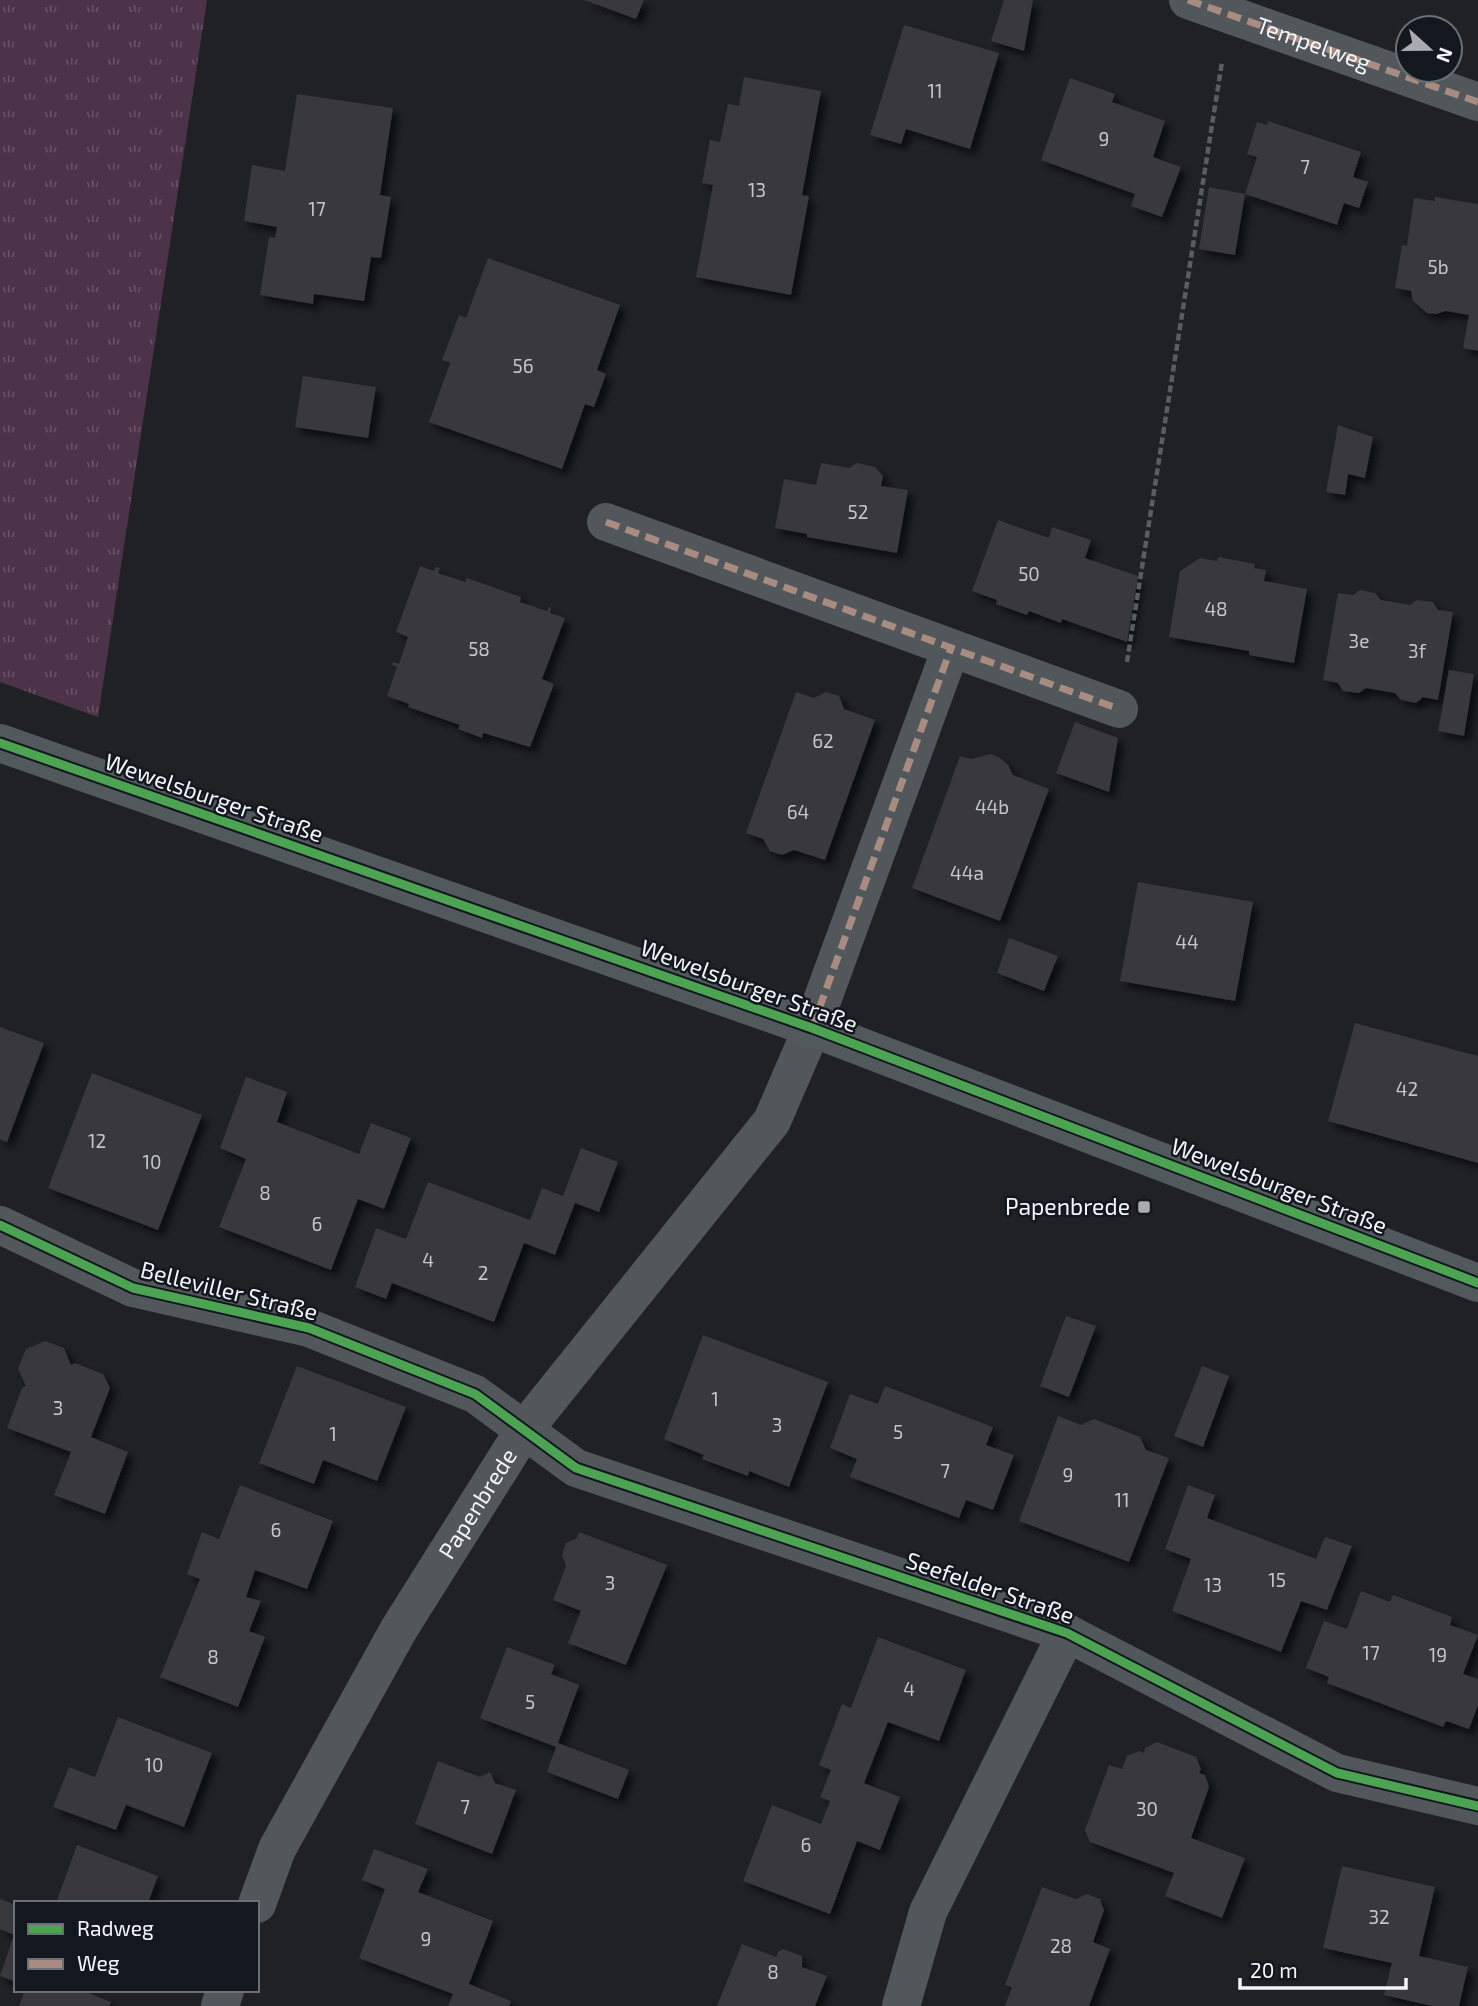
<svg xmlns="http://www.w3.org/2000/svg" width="1478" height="2006" font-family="'Exo 2',sans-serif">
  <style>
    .grass { fill: url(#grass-tufts) }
    .building { fill: #38383c; filter: url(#shadow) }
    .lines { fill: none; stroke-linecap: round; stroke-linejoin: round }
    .path { stroke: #595c60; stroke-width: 4.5; stroke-dasharray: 7 3.5; stroke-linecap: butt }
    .minor { stroke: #51575a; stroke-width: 38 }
    .secondary { stroke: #52595d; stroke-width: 38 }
    .quiet { stroke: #a88b81; stroke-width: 7; stroke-dasharray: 14 7; stroke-linecap: butt }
    .cycleway-casing { stroke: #13171e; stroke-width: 13 }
    .cycleway { stroke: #4ca352; stroke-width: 9 }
    .poi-dot { fill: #a8abaf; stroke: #13171e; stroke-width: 2.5 }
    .labels { text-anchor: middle; stroke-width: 5; stroke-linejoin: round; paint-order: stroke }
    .number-label { font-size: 19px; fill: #c4c6ca }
    .street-label { font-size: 23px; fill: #f2f5fa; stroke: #13171e }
    .poi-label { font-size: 23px; fill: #f2f5fa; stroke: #13171e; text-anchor: end }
  </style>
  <defs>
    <pattern id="grass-tufts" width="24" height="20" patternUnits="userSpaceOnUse" patternTransform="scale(1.75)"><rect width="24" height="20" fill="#4d3349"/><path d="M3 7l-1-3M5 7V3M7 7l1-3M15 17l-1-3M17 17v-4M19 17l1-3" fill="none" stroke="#675164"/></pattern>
    <filter id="shadow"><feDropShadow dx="6" dy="6" stdDeviation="3.5" flood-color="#0009"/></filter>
  </defs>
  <rect width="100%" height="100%" fill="#1f2125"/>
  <path class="grass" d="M 0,0 L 207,0 L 98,717 L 0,682 Z"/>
  <g class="building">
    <path d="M 584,0 L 644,0 L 636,19 Z"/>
    <path d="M 1004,0 L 1033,0 L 1024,51 L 991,41 Z"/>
    <path d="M 904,25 L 999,53 L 970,149 L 906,129 L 901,144 L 870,135 Z"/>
    <path d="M 744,77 L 821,91 L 802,195 L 809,196 L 791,295 L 696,277 L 713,185 L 702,183 L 710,140 L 720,142 L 728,104 L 739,106 Z"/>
    <path d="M 1070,78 L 1115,94 L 1112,102 L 1165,121 L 1153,157 L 1181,167 L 1162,217 L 1131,206 L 1135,194 L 1041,160 Z"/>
    <path d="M 297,94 L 393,108 L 380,195 L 391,197 L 381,258 L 371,257 L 364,301 L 314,294 L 313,304 L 260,295 L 269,237 L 275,238 L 277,227 L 244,221 L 252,165 L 285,171 Z"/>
    <path d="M 1268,121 L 1361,152 L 1353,177 L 1368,182 L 1359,208 L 1344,203 L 1337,225 L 1245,194 L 1257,157 L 1247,154 L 1257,122 L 1267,125 Z"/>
    <path d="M 1209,187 L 1245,194 L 1235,255 L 1199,249 Z"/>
    <path d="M 1435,197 L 1478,204 L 1478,351 L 1463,348 L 1469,315 L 1446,311 L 1436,314 L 1427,313 L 1413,301 L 1411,291 L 1395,288 L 1402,245 L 1407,246 L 1414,198 L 1435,201 Z"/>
    <path d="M 488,258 L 620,305 L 597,370 L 606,374 L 594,407 L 585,404 L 562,469 L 429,422 L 450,363 L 442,360 L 459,315 L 466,318 Z"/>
    <path d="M 303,376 L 376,387 L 368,438 L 295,427 Z"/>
    <path d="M 1338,425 L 1373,437 L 1365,478 L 1348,474 L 1345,495 L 1326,492 Z"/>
    <path d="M 821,463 L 849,468 L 857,463 L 875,467 L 883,476 L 881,486 L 908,490 L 897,553 L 807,537 L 807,534 L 775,528 L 784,479 L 816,485 Z"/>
    <path d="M 998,520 L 1049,538 L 1052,527 L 1091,540 L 1085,558 L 1138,576 L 1127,642 L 1062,619 L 1061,623 L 1029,611 L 1027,615 L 996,604 L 997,600 L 972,591 Z"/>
    <path d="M 1219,557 L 1255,564 L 1254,568 L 1266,570 L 1264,581 L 1307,589 L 1294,663 L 1249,655 L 1249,651 L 1169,637 L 1180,571 L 1200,558 L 1217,561 Z"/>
    <path d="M 420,566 L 434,571 L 436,567 L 440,568 L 438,573 L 465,582 L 467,578 L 521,597 L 520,602 L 547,611 L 549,607 L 551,608 L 550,613 L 565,618 L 542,679 L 554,684 L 530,747 L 483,733 L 482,738 L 458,729 L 460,725 L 408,707 L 409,704 L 387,696 L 397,667 L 392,665 L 393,662 L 399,664 L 408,637 L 396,632 Z"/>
    <path d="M 1360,590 L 1375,593 L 1381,600 L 1410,605 L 1417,600 L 1433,602 L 1438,610 L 1453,612 L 1438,700 L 1423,697 L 1416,703 L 1401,700 L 1395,693 L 1366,688 L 1359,693 L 1343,691 L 1338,683 L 1323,680 L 1338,593 L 1353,595 Z"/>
    <path d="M 1449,670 L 1474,674 L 1464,736 L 1438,731 Z"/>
    <path d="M 796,692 L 814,698 L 826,692 L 839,696 L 844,709 L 875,720 L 825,860 L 794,850 L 782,855 L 770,851 L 763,839 L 746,833 Z"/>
    <path d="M 1075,722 L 1118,738 L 1109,792 L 1056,773 Z"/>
    <path d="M 991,754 L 1000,758 L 1008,765 L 1013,775 L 1049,789 L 1000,921 L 912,888 L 960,756 L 971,759 Z"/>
    <path d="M 1138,882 L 1253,902 L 1235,1001 L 1120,981 Z"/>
    <path d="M 1009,938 L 1058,956 L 1044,991 L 997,973 Z"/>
    <path d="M 1355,1023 L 1478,1056 L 1478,1163 L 1328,1121 Z"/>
    <path d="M 0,1027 L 44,1043 L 7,1142 L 0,1139 Z"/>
    <path d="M 92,1073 L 202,1115 L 158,1230 L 48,1188 Z"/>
    <path d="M 246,1077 L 287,1092 L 277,1122 L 359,1154 L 371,1123 L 411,1138 L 384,1209 L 358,1199 L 331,1270 L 219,1227 L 246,1159 L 220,1148 Z"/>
    <path d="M 581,1148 L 618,1162 L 599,1212 L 575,1203 L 555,1255 L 524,1243 L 494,1322 L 392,1283 L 386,1299 L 355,1287 L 376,1228 L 406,1239 L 428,1182 L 530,1220 L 542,1188 L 563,1196 Z"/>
    <path d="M 1066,1316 L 1096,1326 L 1069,1397 L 1040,1386 Z"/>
    <path d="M 703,1335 L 828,1382 L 789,1487 L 749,1471 L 748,1476 L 702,1459 L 704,1455 L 664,1439 Z"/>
    <path d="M 45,1341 L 64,1348 L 71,1365 L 75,1363 L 103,1374 L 110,1388 L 91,1437 L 128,1452 L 105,1514 L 54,1495 L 71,1452 L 7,1428 L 22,1388 L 26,1386 L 18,1369 L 26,1349 Z"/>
    <path d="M 297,1366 L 406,1407 L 377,1481 L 323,1460 L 314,1484 L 259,1463 Z"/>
    <path d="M 1202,1366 L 1229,1376 L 1203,1447 L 1174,1436 Z"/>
    <path d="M 885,1386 L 993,1427 L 986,1445 L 1014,1455 L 993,1510 L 966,1500 L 959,1518 L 850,1477 L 857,1459 L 830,1448 L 850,1394 L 878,1404 Z"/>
    <path d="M 1058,1416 L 1081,1425 L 1094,1419 L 1140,1437 L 1146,1450 L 1169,1458 L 1129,1562 L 1019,1521 Z"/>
    <path d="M 240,1485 L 333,1521 L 307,1589 L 255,1570 L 246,1597 L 261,1601 L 249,1631 L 265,1637 L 238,1707 L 160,1677 L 200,1579 L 187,1574 L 202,1532 L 219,1539 Z"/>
    <path d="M 1188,1485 L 1215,1495 L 1207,1518 L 1316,1559 L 1325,1537 L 1352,1546 L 1327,1610 L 1301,1601 L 1281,1652 L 1172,1611 L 1191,1559 L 1165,1549 Z"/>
    <path d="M 579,1532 L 667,1565 L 626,1665 L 568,1643 L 581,1611 L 553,1600 L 566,1566 L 562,1555 L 566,1543 L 577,1538 Z"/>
    <path d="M 1361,1591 L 1390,1602 L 1393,1595 L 1423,1606 L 1452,1617 L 1450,1625 L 1478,1635 L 1463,1674 L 1478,1679 L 1478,1705 L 1469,1729 L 1446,1721 L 1443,1727 L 1327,1683 L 1329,1677 L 1306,1668 L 1324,1621 L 1347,1629 Z"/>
    <path d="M 878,1637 L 966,1670 L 939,1741 L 888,1722 L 864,1783 L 900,1797 L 880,1850 L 857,1841 L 830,1914 L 743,1881 L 772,1805 L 821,1824 L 830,1801 L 820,1797 L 831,1770 L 819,1765 L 842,1704 L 851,1708 Z"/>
    <path d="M 507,1647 L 555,1665 L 551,1674 L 579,1685 L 558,1743 L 629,1770 L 618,1799 L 547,1772 L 556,1747 L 480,1718 Z"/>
    <path d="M 118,1717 L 212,1753 L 184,1827 L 126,1805 L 116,1830 L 53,1807 L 69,1767 L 95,1777 Z"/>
    <path d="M 1157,1742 L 1196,1757 L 1201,1769 L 1199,1773 L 1205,1775 L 1209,1787 L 1191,1838 L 1245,1858 L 1222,1918 L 1165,1896 L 1174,1873 L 1090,1842 L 1085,1830 L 1109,1765 L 1122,1769 L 1127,1756 L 1139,1751 L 1144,1753 L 1145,1748 Z"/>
    <path d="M 438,1761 L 480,1777 L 490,1772 L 495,1783 L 516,1790 L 492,1854 L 415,1824 Z"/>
    <path d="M 77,1845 L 158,1876 L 148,1903 L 56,1903 Z"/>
    <path d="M 374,1849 L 428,1869 L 418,1892 L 493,1921 L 469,1984 L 511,2001 L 509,2006 L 448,2006 L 453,1994 L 359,1958 L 385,1889 L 362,1880 Z"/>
    <path d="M 1342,1866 L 1435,1887 L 1419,1956 L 1468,1967 L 1459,2006 L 1432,2006 L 1384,1995 L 1392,1963 L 1323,1948 Z"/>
    <path d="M 1042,1887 L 1076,1899 L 1087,1894 L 1100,1899 L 1104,1910 L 1093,1942 L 1110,1949 L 1089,2006 L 1005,2006 L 1012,1987 L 1005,1985 Z"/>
    <path d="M 0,1899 L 16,1905 L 16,1982 L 0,1976 L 14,1935 L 0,1929 Z"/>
    <path d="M 742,1944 L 776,1957 L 778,1952 L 783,1949 L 802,1956 L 802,1967 L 827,1976 L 815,2006 L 717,2006 Z"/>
    <path d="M 25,1990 L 81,1990 L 111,2002 L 109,2006 L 19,2006 Z"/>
  </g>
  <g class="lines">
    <path class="path" d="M 1127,662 L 1222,62"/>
    <g class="minor">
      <path id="s1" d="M 1188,0 L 1478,102"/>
      <path d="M 606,522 L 1119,709"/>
      <path d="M 0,1225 L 133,1288 L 309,1328 L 475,1394 L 576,1468 L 1067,1633 L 1337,1773 L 1478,1806"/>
      <path id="s2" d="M 257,1904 L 277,1849 L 399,1629 L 524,1430 L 772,1121 L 812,1028 L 951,648"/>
      <path d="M 220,2006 L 225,1990"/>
      <path d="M 901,2006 L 928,1912 L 1067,1633"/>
    </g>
    <path class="secondary" d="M 0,743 L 812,1028 L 1478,1283"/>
    <g class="quiet">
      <path d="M 1188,0 L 1478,102"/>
      <path d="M 606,522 L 1119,709"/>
      <path d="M 812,1028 L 951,648"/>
    </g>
    <defs>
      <g id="cycleway">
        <path d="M 0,743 L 812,1028 L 1478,1283"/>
        <path d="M 0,1225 L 133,1288 L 309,1328 L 475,1394 L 576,1468 L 1067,1633 L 1337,1773 L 1478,1806"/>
      </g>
    </defs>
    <use href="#cycleway" class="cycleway-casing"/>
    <use href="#cycleway" class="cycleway"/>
  </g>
  <rect class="poi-dot" x="1137" y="1200" width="14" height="14" rx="3.5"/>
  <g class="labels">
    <g class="number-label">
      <text x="935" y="98">11</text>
      <text x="1104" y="146">9</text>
      <text x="1305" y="174">7</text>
      <text x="757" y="197">13</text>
      <text x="317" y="216">17</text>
      <text x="1438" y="274">5b</text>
      <text x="523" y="373">56</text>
      <text x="858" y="519">52</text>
      <text x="1029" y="581">50</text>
      <text x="1216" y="616">48</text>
      <text x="1359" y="648">3e</text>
      <text x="479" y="656">58</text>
      <text x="1417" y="658">3f</text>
      <text x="823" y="748">62</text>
      <text x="992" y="814">44b</text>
      <text x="798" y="819">64</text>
      <text x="967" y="880">44a</text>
      <text x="1187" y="949">44</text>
      <text x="1407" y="1096">42</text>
      <text x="97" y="1148">12</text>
      <text x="152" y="1169">10</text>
      <text x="265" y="1200">8</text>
      <text x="317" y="1231">6</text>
      <text x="428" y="1267">4</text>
      <text x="483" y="1280">2</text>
      <text x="715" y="1406">1</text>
      <text x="58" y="1415">3</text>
      <text x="777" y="1432">3</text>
      <text x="898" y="1439">5</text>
      <text x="333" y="1441">1</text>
      <text x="945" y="1478">7</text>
      <text x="1068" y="1482">9</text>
      <text x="1122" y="1507">11</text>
      <text x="276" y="1537">6</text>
      <text x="1277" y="1587">15</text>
      <text x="610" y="1590">3</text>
      <text x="1213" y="1592">13</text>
      <text x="1371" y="1660">17</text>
      <text x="1438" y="1662">19</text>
      <text x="213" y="1664">8</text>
      <text x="909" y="1696">4</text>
      <text x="530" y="1709">5</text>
      <text x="154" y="1772">10</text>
      <text x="465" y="1814">7</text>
      <text x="1147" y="1816">30</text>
      <text x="806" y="1852">6</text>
      <text x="1379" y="1924">32</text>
      <text x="426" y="1946">9</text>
      <text x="1061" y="1953">28</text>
      <text x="773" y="1979">8</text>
    </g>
    <g class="street-label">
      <text dy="8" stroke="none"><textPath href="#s1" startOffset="133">Tempelweg</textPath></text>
      <text transform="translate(214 798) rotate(19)" y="8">Wewelsburger Straße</text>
      <text transform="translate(749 986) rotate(20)" y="8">Wewelsburger Straße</text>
      <text transform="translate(1279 1186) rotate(21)" y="8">Wewelsburger Straße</text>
      <text transform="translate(229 1291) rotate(14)" y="8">Belleviller Straße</text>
      <text dy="8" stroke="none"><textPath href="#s2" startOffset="458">Papenbrede</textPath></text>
      <text transform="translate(990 1588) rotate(19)" y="8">Seefelder Straße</text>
    </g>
    <g class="poi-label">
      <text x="1130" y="1215">Papenbrede</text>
    </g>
  </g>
  <rect x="14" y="1901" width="245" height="91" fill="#13171e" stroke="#6c7076" stroke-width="2"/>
  <rect x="28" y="1924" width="35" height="10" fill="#4ca352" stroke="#6c7076" stroke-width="2"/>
  <text x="77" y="1936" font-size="21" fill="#f2f5fa">Radweg</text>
  <rect x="28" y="1959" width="35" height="10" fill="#a88b81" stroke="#6c7076" stroke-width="2"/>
  <text x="77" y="1971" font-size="21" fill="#f2f5fa">Weg</text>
  <g transform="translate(1429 49) rotate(111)"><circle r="33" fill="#13171e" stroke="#6c7076" stroke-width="2"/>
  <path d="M0-5L12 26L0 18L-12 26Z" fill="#a8abaf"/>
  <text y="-10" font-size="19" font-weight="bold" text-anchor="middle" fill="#f2f5fa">N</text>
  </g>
  <path d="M1240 1978v10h166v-10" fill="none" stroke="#f2f5fa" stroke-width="3.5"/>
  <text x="1250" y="1978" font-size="21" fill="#f2f5fa" stroke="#13171e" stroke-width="5" paint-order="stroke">20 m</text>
</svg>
